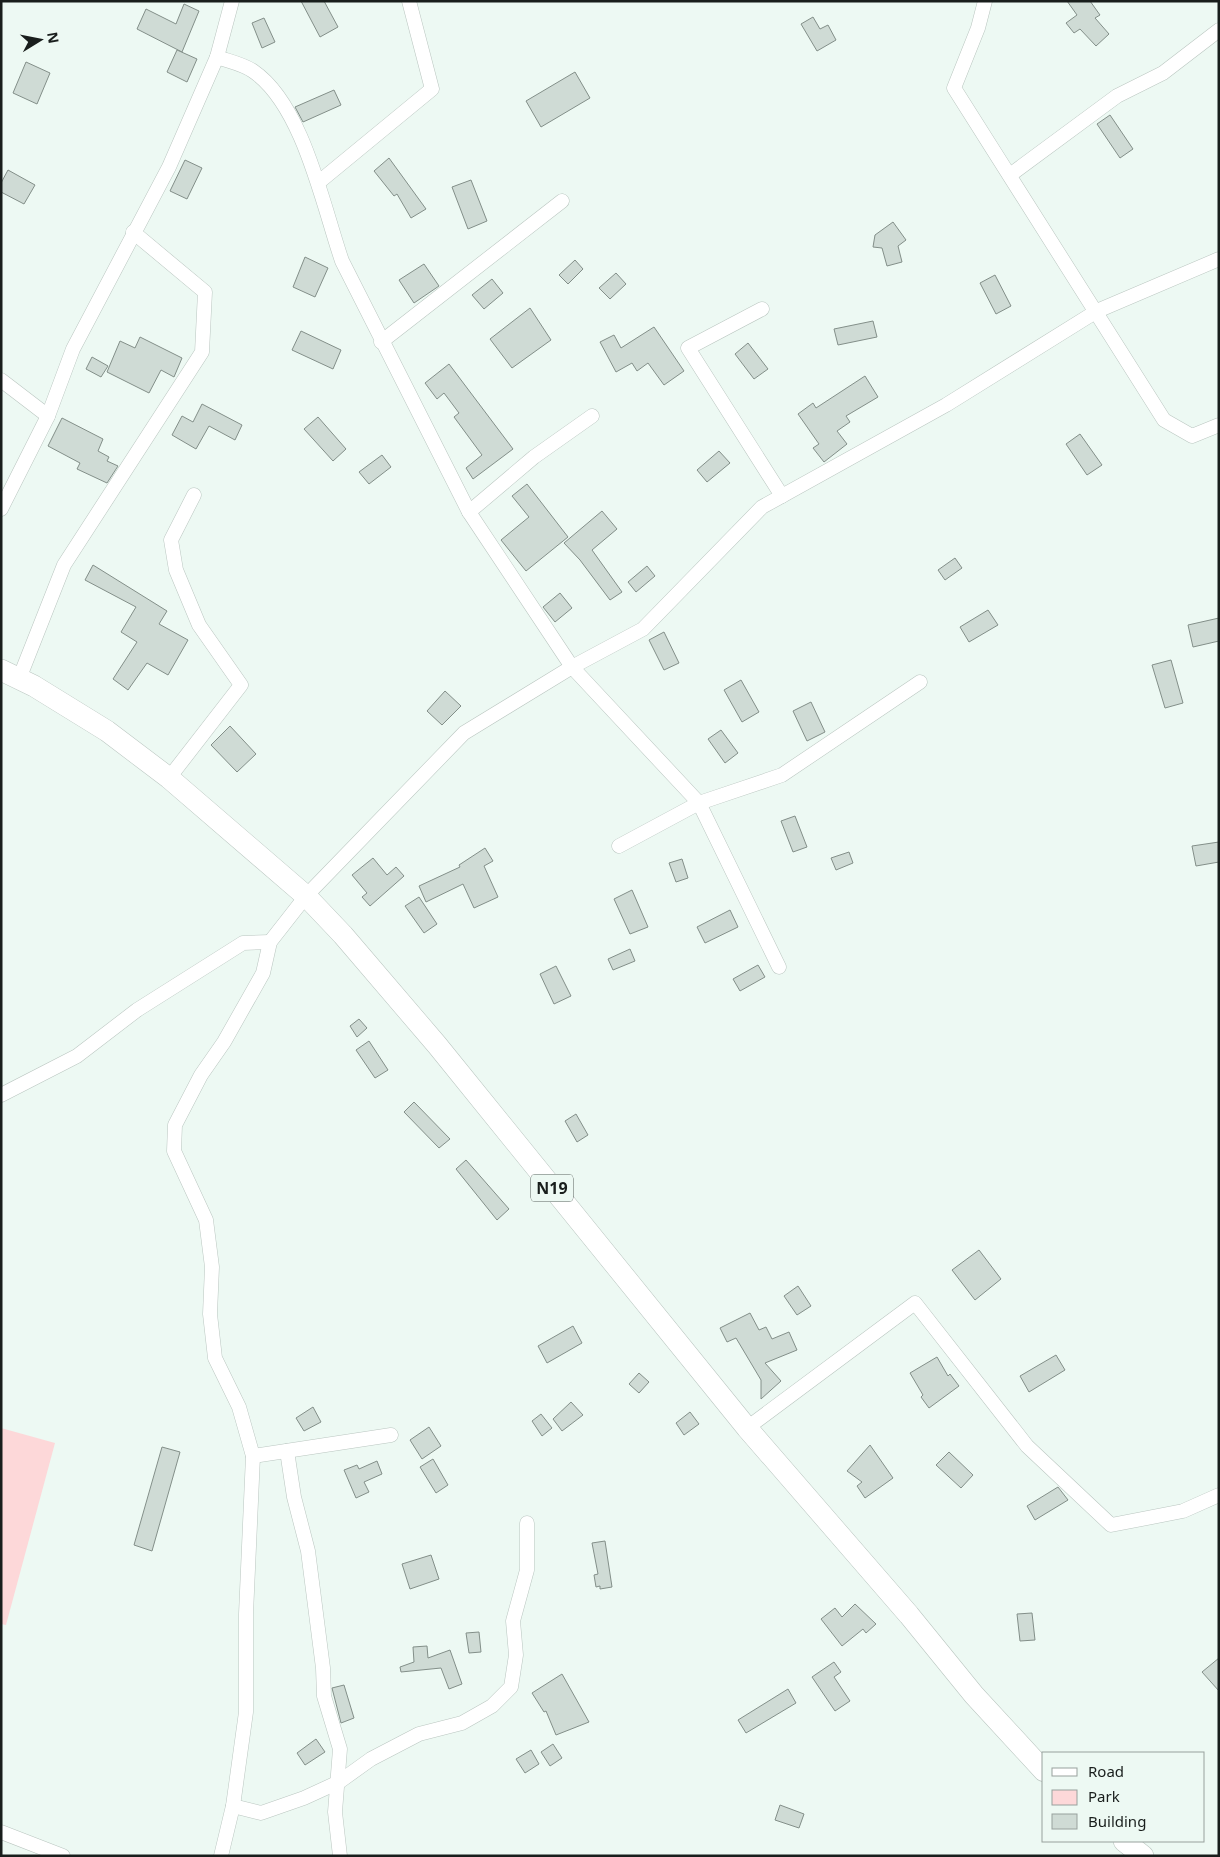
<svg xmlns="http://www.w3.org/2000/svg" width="1220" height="1857" font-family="'Noto Sans',sans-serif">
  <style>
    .green { fill: #fdd8d9 }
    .building { fill: #cfdbd5; stroke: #838f89 }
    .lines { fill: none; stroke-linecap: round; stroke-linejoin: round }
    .minor-casing { stroke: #bac6c0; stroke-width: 15 }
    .primary-casing { stroke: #bac6c0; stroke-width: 22 }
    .minor { stroke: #fff; stroke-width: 14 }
    .primary { stroke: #fff; stroke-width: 21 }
    .labels { text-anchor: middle; stroke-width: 4; stroke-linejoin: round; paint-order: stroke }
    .shield { fill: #edf9f3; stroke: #59605c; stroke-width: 1 }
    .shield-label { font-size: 16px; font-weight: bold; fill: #191e1c }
  </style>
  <rect width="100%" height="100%" fill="#edf9f3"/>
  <path class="green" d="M 1,1428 L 55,1443 L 6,1625 L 1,1624 Z"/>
  <g class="building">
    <path d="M 301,1 L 324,1 L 338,27 L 320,37 Z"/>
    <path d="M 1067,1 L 1090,1 L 1100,15 L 1095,18 L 1109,34 L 1096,46 L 1080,29 L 1074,33 L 1066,23 L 1077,15 Z"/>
    <path d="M 184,4 L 199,11 L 182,52 L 137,29 L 146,9 L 176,24 Z"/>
    <path d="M 813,17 L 820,29 L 828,25 L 836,40 L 817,51 L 801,24 Z"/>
    <path d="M 264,18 L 275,42 L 262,48 L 252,23 Z"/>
    <path d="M 177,50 L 197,59 L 187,82 L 167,72 Z"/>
    <path d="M 26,62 L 50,73 L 37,104 L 13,93 Z"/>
    <path d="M 575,72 L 590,98 L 541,127 L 526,101 Z"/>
    <path d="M 334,90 L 341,105 L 303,122 L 295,107 Z"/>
    <path d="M 1110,115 L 1133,149 L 1120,158 L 1097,124 Z"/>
    <path d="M 389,158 L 426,209 L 411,218 L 397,194 L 394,196 L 374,171 Z"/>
    <path d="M 185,160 L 202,168 L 187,199 L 170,191 Z"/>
    <path d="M 8,170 L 35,185 L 24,204 L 1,192 L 1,183 Z"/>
    <path d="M 471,180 L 487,221 L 468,229 L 452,187 Z"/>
    <path d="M 893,222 L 906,240 L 898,246 L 902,262 L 887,266 L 882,248 L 873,247 L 875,235 Z"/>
    <path d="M 305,257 L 328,268 L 315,297 L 293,287 Z"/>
    <path d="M 575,260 L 583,269 L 568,284 L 559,275 Z"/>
    <path d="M 424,264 L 439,286 L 414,303 L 399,280 Z"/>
    <path d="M 616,273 L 626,284 L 610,299 L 599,288 Z"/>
    <path d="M 995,275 L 1011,306 L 996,314 L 980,283 Z"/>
    <path d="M 492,279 L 503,293 L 484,309 L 472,295 Z"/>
    <path d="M 530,308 L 551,340 L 512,368 L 490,339 Z"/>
    <path d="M 873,321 L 877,337 L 838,345 L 834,329 Z"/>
    <path d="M 654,327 L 684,371 L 664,385 L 648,363 L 637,371 L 632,363 L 616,372 L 600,342 L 614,335 L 621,348 Z"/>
    <path d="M 301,331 L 341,350 L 333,369 L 292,350 Z"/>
    <path d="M 140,337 L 182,358 L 174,377 L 161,370 L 149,393 L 107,372 L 120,341 L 135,348 Z"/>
    <path d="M 748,343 L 768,369 L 754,379 L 735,354 Z"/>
    <path d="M 92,357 L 108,366 L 101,377 L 86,369 Z"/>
    <path d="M 449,364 L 513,449 L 473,479 L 466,468 L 482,455 L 454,417 L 459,413 L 444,393 L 437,399 L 425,383 Z"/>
    <path d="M 865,376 L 878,397 L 846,416 L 850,422 L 837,431 L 847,444 L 824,462 L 813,448 L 819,444 L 798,414 L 813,403 L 816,408 Z"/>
    <path d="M 202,404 L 242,425 L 235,440 L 209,426 L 196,449 L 172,435 L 182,416 L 193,422 Z"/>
    <path d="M 318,417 L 346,449 L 333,461 L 304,429 Z"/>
    <path d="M 62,418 L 103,439 L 98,451 L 109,457 L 107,461 L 118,466 L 107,483 L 77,469 L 80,463 L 48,446 Z"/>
    <path d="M 1080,434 L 1102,465 L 1087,475 L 1066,444 Z"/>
    <path d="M 719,451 L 730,463 L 707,482 L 697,470 Z"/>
    <path d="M 382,455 L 391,467 L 369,484 L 359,472 Z"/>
    <path d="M 527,484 L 568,537 L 526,571 L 501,540 L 529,517 L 512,496 Z"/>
    <path d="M 602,511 L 617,529 L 592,550 L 622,592 L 610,600 L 580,560 L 564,543 Z"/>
    <path d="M 955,558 L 962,568 L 945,580 L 938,570 Z"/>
    <path d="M 93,565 L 167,611 L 159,624 L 188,640 L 168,675 L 147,663 L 128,690 L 113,679 L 137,642 L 121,632 L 136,607 L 85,580 Z"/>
    <path d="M 647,566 L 655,576 L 636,592 L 628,582 Z"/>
    <path d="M 560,593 L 572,608 L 555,622 L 543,607 Z"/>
    <path d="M 988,610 L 998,625 L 969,642 L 960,627 Z"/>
    <path d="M 1219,618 L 1219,641 L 1193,647 L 1188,625 Z"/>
    <path d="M 664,632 L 679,663 L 664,670 L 649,640 Z"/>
    <path d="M 1171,660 L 1183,703 L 1165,708 L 1152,665 Z"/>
    <path d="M 741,680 L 759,712 L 742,722 L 724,690 Z"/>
    <path d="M 445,691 L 461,706 L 442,725 L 427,711 Z"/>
    <path d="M 811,702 L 825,732 L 807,741 L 793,711 Z"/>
    <path d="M 230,726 L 256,754 L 237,772 L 211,745 Z"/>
    <path d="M 721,730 L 738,753 L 725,763 L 708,739 Z"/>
    <path d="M 795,816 L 807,847 L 793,852 L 781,821 Z"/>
    <path d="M 1219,842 L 1219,862 L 1196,866 L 1192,846 Z"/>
    <path d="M 485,848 L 493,861 L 484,866 L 498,897 L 474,908 L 463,884 L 426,902 L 419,886 L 460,867 L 459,865 Z"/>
    <path d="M 849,852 L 853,863 L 836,870 L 831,858 Z"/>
    <path d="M 373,858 L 387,875 L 396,867 L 404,876 L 370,906 L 362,897 L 367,893 L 352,875 Z"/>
    <path d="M 682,859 L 688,878 L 676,882 L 669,863 Z"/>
    <path d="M 632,890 L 648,927 L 630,934 L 614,899 Z"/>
    <path d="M 419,897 L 437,924 L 424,933 L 405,906 Z"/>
    <path d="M 730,910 L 738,927 L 705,943 L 697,927 Z"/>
    <path d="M 630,949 L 635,961 L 613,970 L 608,959 Z"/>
    <path d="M 758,965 L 765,977 L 740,991 L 733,979 Z"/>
    <path d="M 556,966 L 571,996 L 554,1004 L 540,974 Z"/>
    <path d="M 359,1019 L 367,1028 L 357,1037 L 350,1026 Z"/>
    <path d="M 369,1041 L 388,1070 L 375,1078 L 356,1050 Z"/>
    <path d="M 414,1102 L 450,1139 L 439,1148 L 404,1112 Z"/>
    <path d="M 576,1114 L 588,1135 L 577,1142 L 565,1121 Z"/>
    <path d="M 466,1160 L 509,1209 L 497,1220 L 456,1169 Z"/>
    <path d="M 979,1250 L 1001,1279 L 975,1300 L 952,1270 Z"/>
    <path d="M 798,1286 L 811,1306 L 797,1315 L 784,1296 Z"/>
    <path d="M 750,1313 L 759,1330 L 766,1327 L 772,1339 L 789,1332 L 797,1350 L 765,1363 L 781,1381 L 761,1399 L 761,1380 L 736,1338 L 727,1342 L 720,1328 Z"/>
    <path d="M 573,1326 L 582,1343 L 547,1363 L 538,1346 Z"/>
    <path d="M 1056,1355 L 1065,1370 L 1029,1392 L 1020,1376 Z"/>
    <path d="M 937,1357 L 948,1376 L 950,1374 L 959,1386 L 929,1408 L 921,1397 L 923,1395 L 910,1373 Z"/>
    <path d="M 639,1373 L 649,1382 L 639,1393 L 629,1384 Z"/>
    <path d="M 571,1402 L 583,1415 L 562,1431 L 553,1419 Z"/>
    <path d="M 313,1407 L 321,1422 L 304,1431 L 296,1418 Z"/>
    <path d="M 690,1412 L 699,1424 L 684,1435 L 676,1423 Z"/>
    <path d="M 541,1414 L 552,1428 L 542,1436 L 532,1421 Z"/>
    <path d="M 429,1427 L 441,1446 L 422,1459 L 410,1440 Z"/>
    <path d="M 870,1445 L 893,1478 L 865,1498 L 857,1486 L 862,1482 L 847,1471 Z"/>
    <path d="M 162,1447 L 180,1452 L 152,1551 L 134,1545 Z"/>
    <path d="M 949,1452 L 973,1475 L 961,1488 L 936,1465 Z"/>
    <path d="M 433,1459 L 448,1485 L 436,1493 L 420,1467 Z"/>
    <path d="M 377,1461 L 382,1474 L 364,1482 L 369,1492 L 356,1498 L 344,1470 L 357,1465 L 359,1469 Z"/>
    <path d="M 1058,1487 L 1068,1500 L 1035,1520 L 1027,1506 Z"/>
    <path d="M 605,1541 L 612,1587 L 600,1589 L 600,1586 L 596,1587 L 594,1575 L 598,1574 L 592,1543 Z"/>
    <path d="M 431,1555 L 439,1579 L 410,1589 L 402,1564 Z"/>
    <path d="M 855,1604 L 876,1624 L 866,1633 L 863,1629 L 842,1646 L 821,1619 L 835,1608 L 842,1617 Z"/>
    <path d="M 1032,1613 L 1035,1640 L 1020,1641 L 1017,1614 Z"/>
    <path d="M 479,1632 L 481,1652 L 469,1653 L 466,1633 Z"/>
    <path d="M 427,1646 L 428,1658 L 450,1650 L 462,1684 L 449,1689 L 441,1668 L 401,1672 L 400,1667 L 414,1662 L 413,1647 Z"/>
    <path d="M 1219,1658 L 1219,1691 L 1202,1672 Z"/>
    <path d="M 834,1662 L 841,1672 L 834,1677 L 850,1701 L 835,1711 L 812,1677 Z"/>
    <path d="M 562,1674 L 589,1722 L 556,1735 L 546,1711 L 544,1712 L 532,1693 Z"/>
    <path d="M 344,1685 L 354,1718 L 341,1723 L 332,1688 Z"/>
    <path d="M 788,1689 L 796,1703 L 746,1733 L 738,1720 Z"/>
    <path d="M 316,1739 L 325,1752 L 305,1765 L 297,1753 Z"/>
    <path d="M 553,1744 L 562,1758 L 550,1766 L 541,1752 Z"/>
    <path d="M 531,1750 L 539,1764 L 525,1773 L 516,1759 Z"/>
    <path d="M 780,1805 L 804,1814 L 799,1828 L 775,1820 Z"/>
  </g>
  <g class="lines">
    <defs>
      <g id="minor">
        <path d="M 985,1 L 978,28 L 954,88 L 1164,420 L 1192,436 L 1219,425"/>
        <path d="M 217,57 C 228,61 243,64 253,71 C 303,105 323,206 342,261 L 469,512 L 572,667 L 699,803 L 779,967"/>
        <path d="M 1010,175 L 1117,96 L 1163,73 L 1219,30"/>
        <path d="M 319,182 L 432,89 L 409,1"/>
        <path d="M 762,309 L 688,348 L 782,496"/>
        <path d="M 381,342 L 562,201"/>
        <path d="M 1,380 L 48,416"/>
        <path d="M 1,509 L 48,416 L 73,349 L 169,167 L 217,57 L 232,1"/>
        <path d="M 469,512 L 534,457 L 592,416"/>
        <path d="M 19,679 L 64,565 L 202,352 L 205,292 L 133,232"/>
        <path d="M 169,778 L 241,685 L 199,625 L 176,570 L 171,540 L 194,495"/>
        <path d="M 619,846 L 699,803 L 782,775 L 920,682"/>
        <path d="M 1,1095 L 77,1056 L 137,1010 L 243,943 L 270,942"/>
        <path d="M 747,1428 L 915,1303 L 1027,1446 L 1111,1525 L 1183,1511 L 1219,1495"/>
        <path d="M 287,1451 L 294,1497 L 308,1551 L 323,1668 L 324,1696 L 340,1749 L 335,1812 L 340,1856"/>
        <path d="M 253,1456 L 391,1435"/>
        <path d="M 233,1806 L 261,1813 L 304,1798 L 339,1782 L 371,1759 L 419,1734 L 462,1723 L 492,1706 L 511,1687 L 516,1655 L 513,1621 L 527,1570 L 527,1523"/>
        <path d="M 1,1832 L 63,1856"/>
        <path d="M 221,1856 L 233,1806 L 246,1712 L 246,1614 L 253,1456 L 239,1407 L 215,1358 L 210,1314 L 212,1267 L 206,1220 L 174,1151 L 175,1125 L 201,1075 L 224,1042 L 263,973 L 270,942 L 306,896 L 464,733 L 572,667 L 643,629 L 762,507 L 946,405 L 1097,311 L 1219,259"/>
      </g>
      <g id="primary">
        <path d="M 1,670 L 34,686 L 107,731 L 169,778 L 306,896 L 343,935 L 437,1045 L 747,1428 L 909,1615 L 974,1695 L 1044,1771"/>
        <path d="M 1124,1841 L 1143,1856"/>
      </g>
    </defs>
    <use href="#minor" class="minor-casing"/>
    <use href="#primary" class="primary-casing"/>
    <use href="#minor" class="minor"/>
    <use href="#primary" class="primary"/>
  </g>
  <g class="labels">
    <rect class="shield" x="531" y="1174.5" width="42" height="27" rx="4"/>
    <g class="shield-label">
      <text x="552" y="1194">N19</text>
    </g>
  </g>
  <rect width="1220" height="1857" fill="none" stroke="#191e1c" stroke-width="5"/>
  <rect x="1042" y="1752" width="162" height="90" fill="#edf9f3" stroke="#98a19d"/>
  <rect x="1052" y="1768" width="25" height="8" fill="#ffffff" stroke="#98a19d"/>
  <text x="1088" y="1777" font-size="15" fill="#191e1c">Road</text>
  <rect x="1052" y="1790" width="25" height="15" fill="#fdd8d9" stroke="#98a19d"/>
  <text x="1088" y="1802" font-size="15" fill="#191e1c">Park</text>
  <rect x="1052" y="1814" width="25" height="15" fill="#cfdbd5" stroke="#98a19d"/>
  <text x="1088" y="1827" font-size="15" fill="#191e1c">Building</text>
  <g transform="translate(40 40) rotate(80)" stroke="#edf9f3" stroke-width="4" paint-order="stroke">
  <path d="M0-4L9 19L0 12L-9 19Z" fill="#191e1c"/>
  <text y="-8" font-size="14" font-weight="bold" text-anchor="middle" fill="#191e1c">N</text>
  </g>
</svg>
